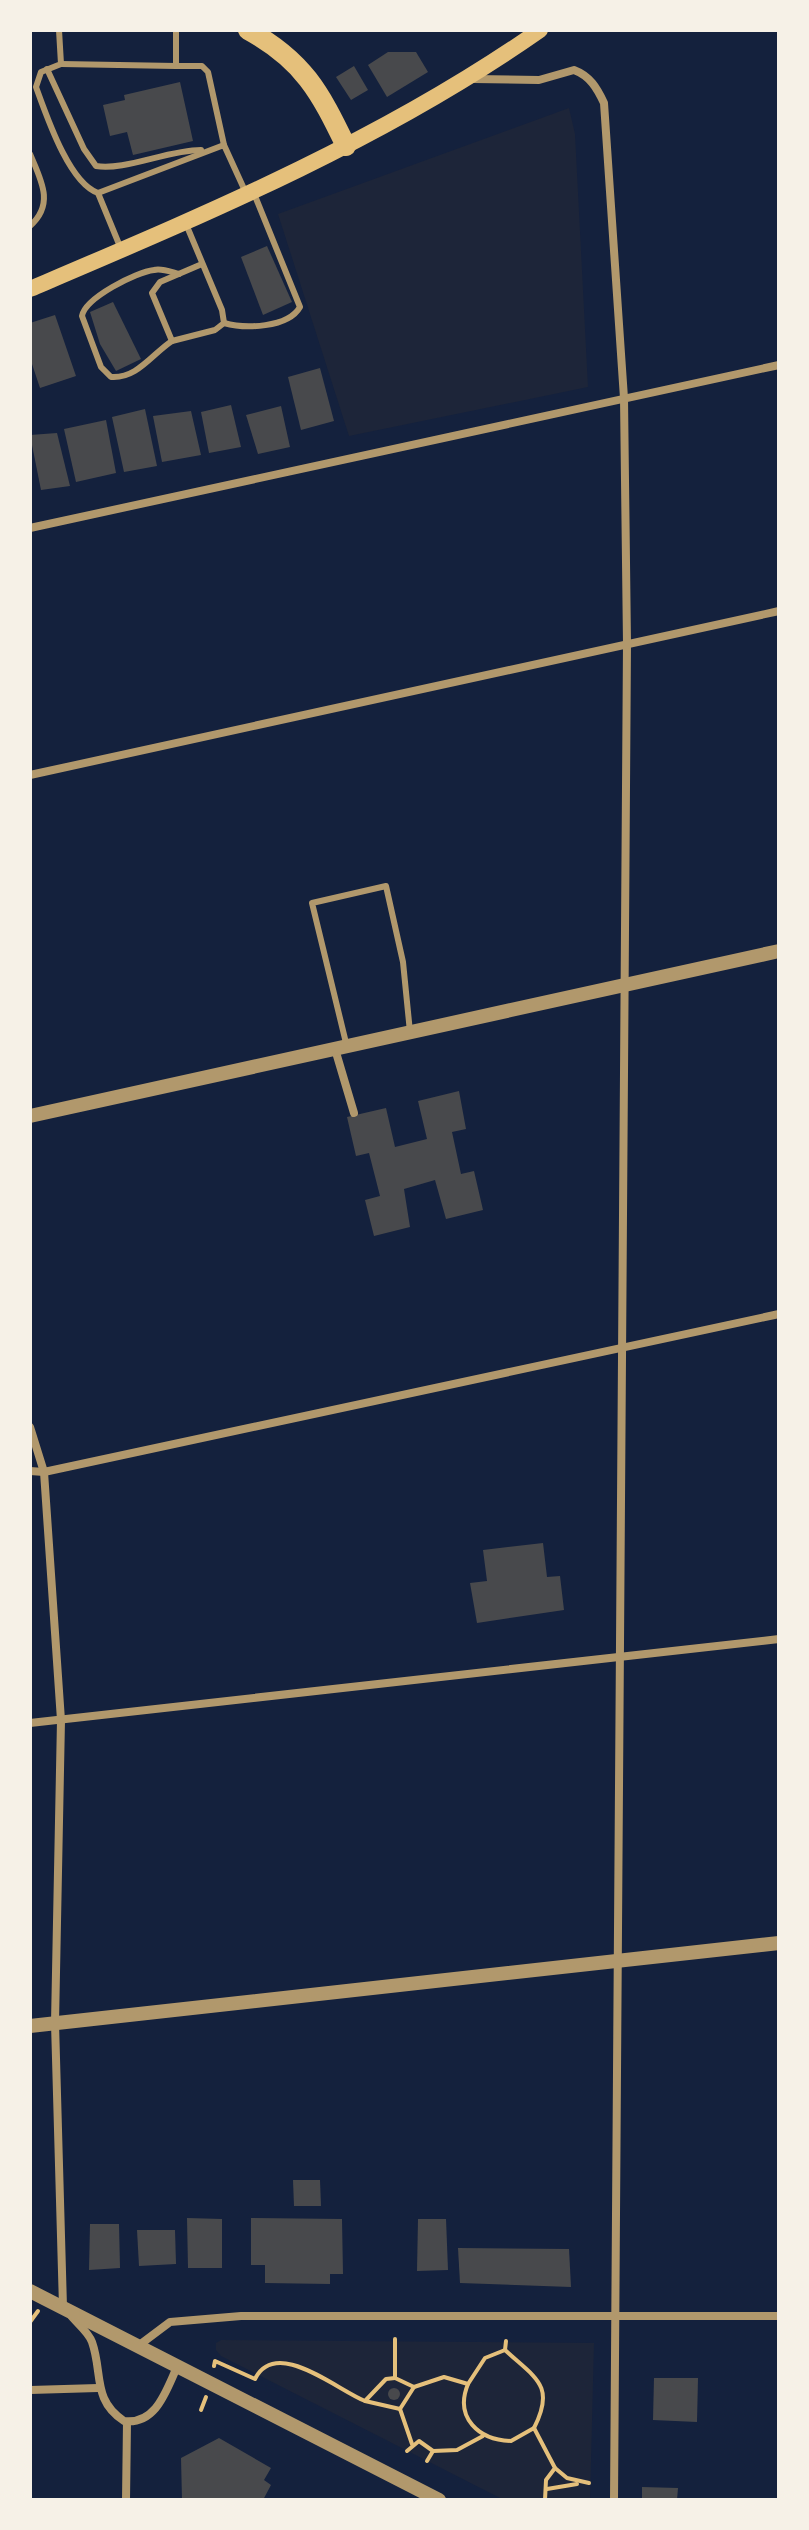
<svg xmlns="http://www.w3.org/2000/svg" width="809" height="2530" font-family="Poppins,sans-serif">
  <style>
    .green { fill: #1d2539 }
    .building { fill: #48494c }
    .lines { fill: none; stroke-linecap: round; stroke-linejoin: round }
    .path { stroke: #e5c07b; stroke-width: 4 }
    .service { stroke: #b1986c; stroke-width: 6 }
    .minor { stroke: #b1986c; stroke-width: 8 }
    .tertiary { stroke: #b1986c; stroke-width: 14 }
    .secondary { stroke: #e5c07b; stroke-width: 16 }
    .trunk { stroke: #e5c07b; stroke-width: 20 }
  </style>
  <rect width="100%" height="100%" fill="#14213d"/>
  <g class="green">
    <path d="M 569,108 L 575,134 L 588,387 L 349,436 L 278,214 Z"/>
    <path d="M 221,2340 L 594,2343 L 590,2500 L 504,2500 L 221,2356 L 216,2350 L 216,2343 Z"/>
  </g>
  <g class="building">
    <path d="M 388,52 L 416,52 L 428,72 L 387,97 L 368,65 Z"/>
    <path d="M 354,66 L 368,90 L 351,100 L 336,77 Z"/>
    <path d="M 180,82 L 193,141 L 133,155 L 127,132 L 110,136 L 103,105 L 125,100 L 124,95 Z"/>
    <path d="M 267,246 L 292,302 L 263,315 L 241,257 Z"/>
    <path d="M 113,302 L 141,359 L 116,371 L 100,344 L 90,312 Z"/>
    <path d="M 55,315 L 76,376 L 40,388 L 30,358 L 30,323 Z"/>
    <path d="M 320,368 L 334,421 L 301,430 L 288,377 Z"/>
    <path d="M 231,405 L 241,447 L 209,453 L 201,412 Z"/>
    <path d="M 281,406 L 290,447 L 258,454 L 246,415 Z"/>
    <path d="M 145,409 L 157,466 L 124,472 L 112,417 Z"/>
    <path d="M 191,411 L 201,455 L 162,462 L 153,416 Z"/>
    <path d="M 106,420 L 116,473 L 76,482 L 64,429 Z"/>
    <path d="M 57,433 L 70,486 L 41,490 L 30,435 Z"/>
    <path d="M 459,1091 L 466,1129 L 452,1132 L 461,1174 L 474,1171 L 483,1210 L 446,1219 L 435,1180 L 404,1189 L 410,1227 L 374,1236 L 365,1200 L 380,1196 L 369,1153 L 356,1156 L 347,1117 L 386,1108 L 395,1147 L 427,1139 L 418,1101 Z"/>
    <path d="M 543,1543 L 547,1577 L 560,1576 L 564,1610 L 477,1623 L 470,1583 L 487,1581 L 483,1550 Z"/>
    <path d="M 293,2180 L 320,2180 L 321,2206 L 294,2206 Z"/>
    <path d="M 187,2218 L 222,2219 L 222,2268 L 188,2268 Z"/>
    <path d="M 251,2218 L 342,2219 L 343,2274 L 330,2274 L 330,2284 L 265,2283 L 265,2265 L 251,2265 Z"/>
    <path d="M 418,2219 L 446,2219 L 448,2270 L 417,2271 Z"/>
    <path d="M 90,2224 L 119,2224 L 120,2268 L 89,2270 Z"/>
    <path d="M 137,2230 L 175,2230 L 176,2264 L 139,2266 Z"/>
    <path d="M 458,2248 L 569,2249 L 571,2287 L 460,2283 Z"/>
    <path d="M 654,2378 L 698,2378 L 697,2422 L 653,2420 Z"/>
    <circle cx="394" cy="2394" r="6"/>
    <path d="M 219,2438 L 271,2468 L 264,2480 L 271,2485 L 263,2500 L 182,2500 L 181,2458 Z"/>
    <path d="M 642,2487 L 678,2488 L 677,2500 L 642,2500 Z"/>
  </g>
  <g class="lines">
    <g class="path">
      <path d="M 30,2322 L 38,2311"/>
      <path d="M 395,2339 L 395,2378 L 414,2387 L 444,2377 L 468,2384 L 485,2358 L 505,2350 L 506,2341"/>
      <path d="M 505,2350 C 535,2378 556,2385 534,2428"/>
      <path d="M 214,2366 L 215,2361 L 255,2379 C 276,2337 337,2390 365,2401 L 386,2379 L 395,2378"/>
      <path d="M 468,2384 C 454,2418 479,2440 511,2441 L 534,2428 L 555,2468 L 546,2480 L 545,2500"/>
      <path d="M 365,2401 L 400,2409"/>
      <path d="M 201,2410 L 206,2397"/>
      <path d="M 412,2444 L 400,2409 L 414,2387"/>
      <path d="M 407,2451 L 419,2441 L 433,2451 L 457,2450 L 483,2436"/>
      <path d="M 427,2461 L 433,2451"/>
      <path d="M 555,2468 L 567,2478 L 589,2483"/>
      <path d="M 547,2489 L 577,2484"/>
    </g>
    <g class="service">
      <path d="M 59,30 L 61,64 L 41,72 L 36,87 C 47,117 69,183 98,193 L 224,145 L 245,191"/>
      <path d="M 176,30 L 176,66 L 202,66 L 208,72 L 224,145"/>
      <path d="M 61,64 L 176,66"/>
      <path d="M 47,69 L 84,149 L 96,166 C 124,171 168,150 201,150"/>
      <path d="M 30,154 C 41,180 55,204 30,226"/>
      <path d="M 98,193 L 121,249"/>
      <path d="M 186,224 L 222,310 L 224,323 L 215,330 L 172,341 L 152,293 L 160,282 L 202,264"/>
      <path d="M 224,323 C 245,329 288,328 300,307 L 253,191"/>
      <path d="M 172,341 C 152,354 137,379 111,377 L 101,367 L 82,316 C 85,298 136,272 154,270 C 162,268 171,272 179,274"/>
      <path d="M 347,1047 L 312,903 L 386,886 L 403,962 L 410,1032"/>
    </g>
    <g class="minor">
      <path d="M 473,79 L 539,80 L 574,70 C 590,76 597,88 604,103 L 624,398 L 627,644 L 614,2500"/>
      <path d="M 30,528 L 779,365"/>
      <path d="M 30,775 L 779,611"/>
      <path d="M 335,1049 L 354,1113"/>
      <path d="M 30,1427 L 44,1472 L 61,1720 L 55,2023 L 63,2307"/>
      <path d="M 30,1471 L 44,1472 L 779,1314"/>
      <path d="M 30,1723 L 779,1639"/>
      <path d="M 72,2317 C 78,2324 89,2333 92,2342 C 103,2373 92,2400 124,2421 C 156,2425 166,2391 177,2367"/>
      <path d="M 138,2346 L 170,2322 L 241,2316 L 779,2316"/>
      <path d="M 30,2390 L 98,2388"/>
      <path d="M 126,2500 L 127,2422"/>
    </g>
    <g class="tertiary">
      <path d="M 30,1116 L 779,951"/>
      <path d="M 30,2026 L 779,1943"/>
      <path d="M 30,2291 L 439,2500"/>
    </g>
    <path class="secondary" d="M 30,289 C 206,214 383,140 540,30"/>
    <path class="trunk" d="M 248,30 C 303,60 320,92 346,146"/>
  </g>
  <rect width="809" height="2530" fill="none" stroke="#f6f1e7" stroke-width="64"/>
</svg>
